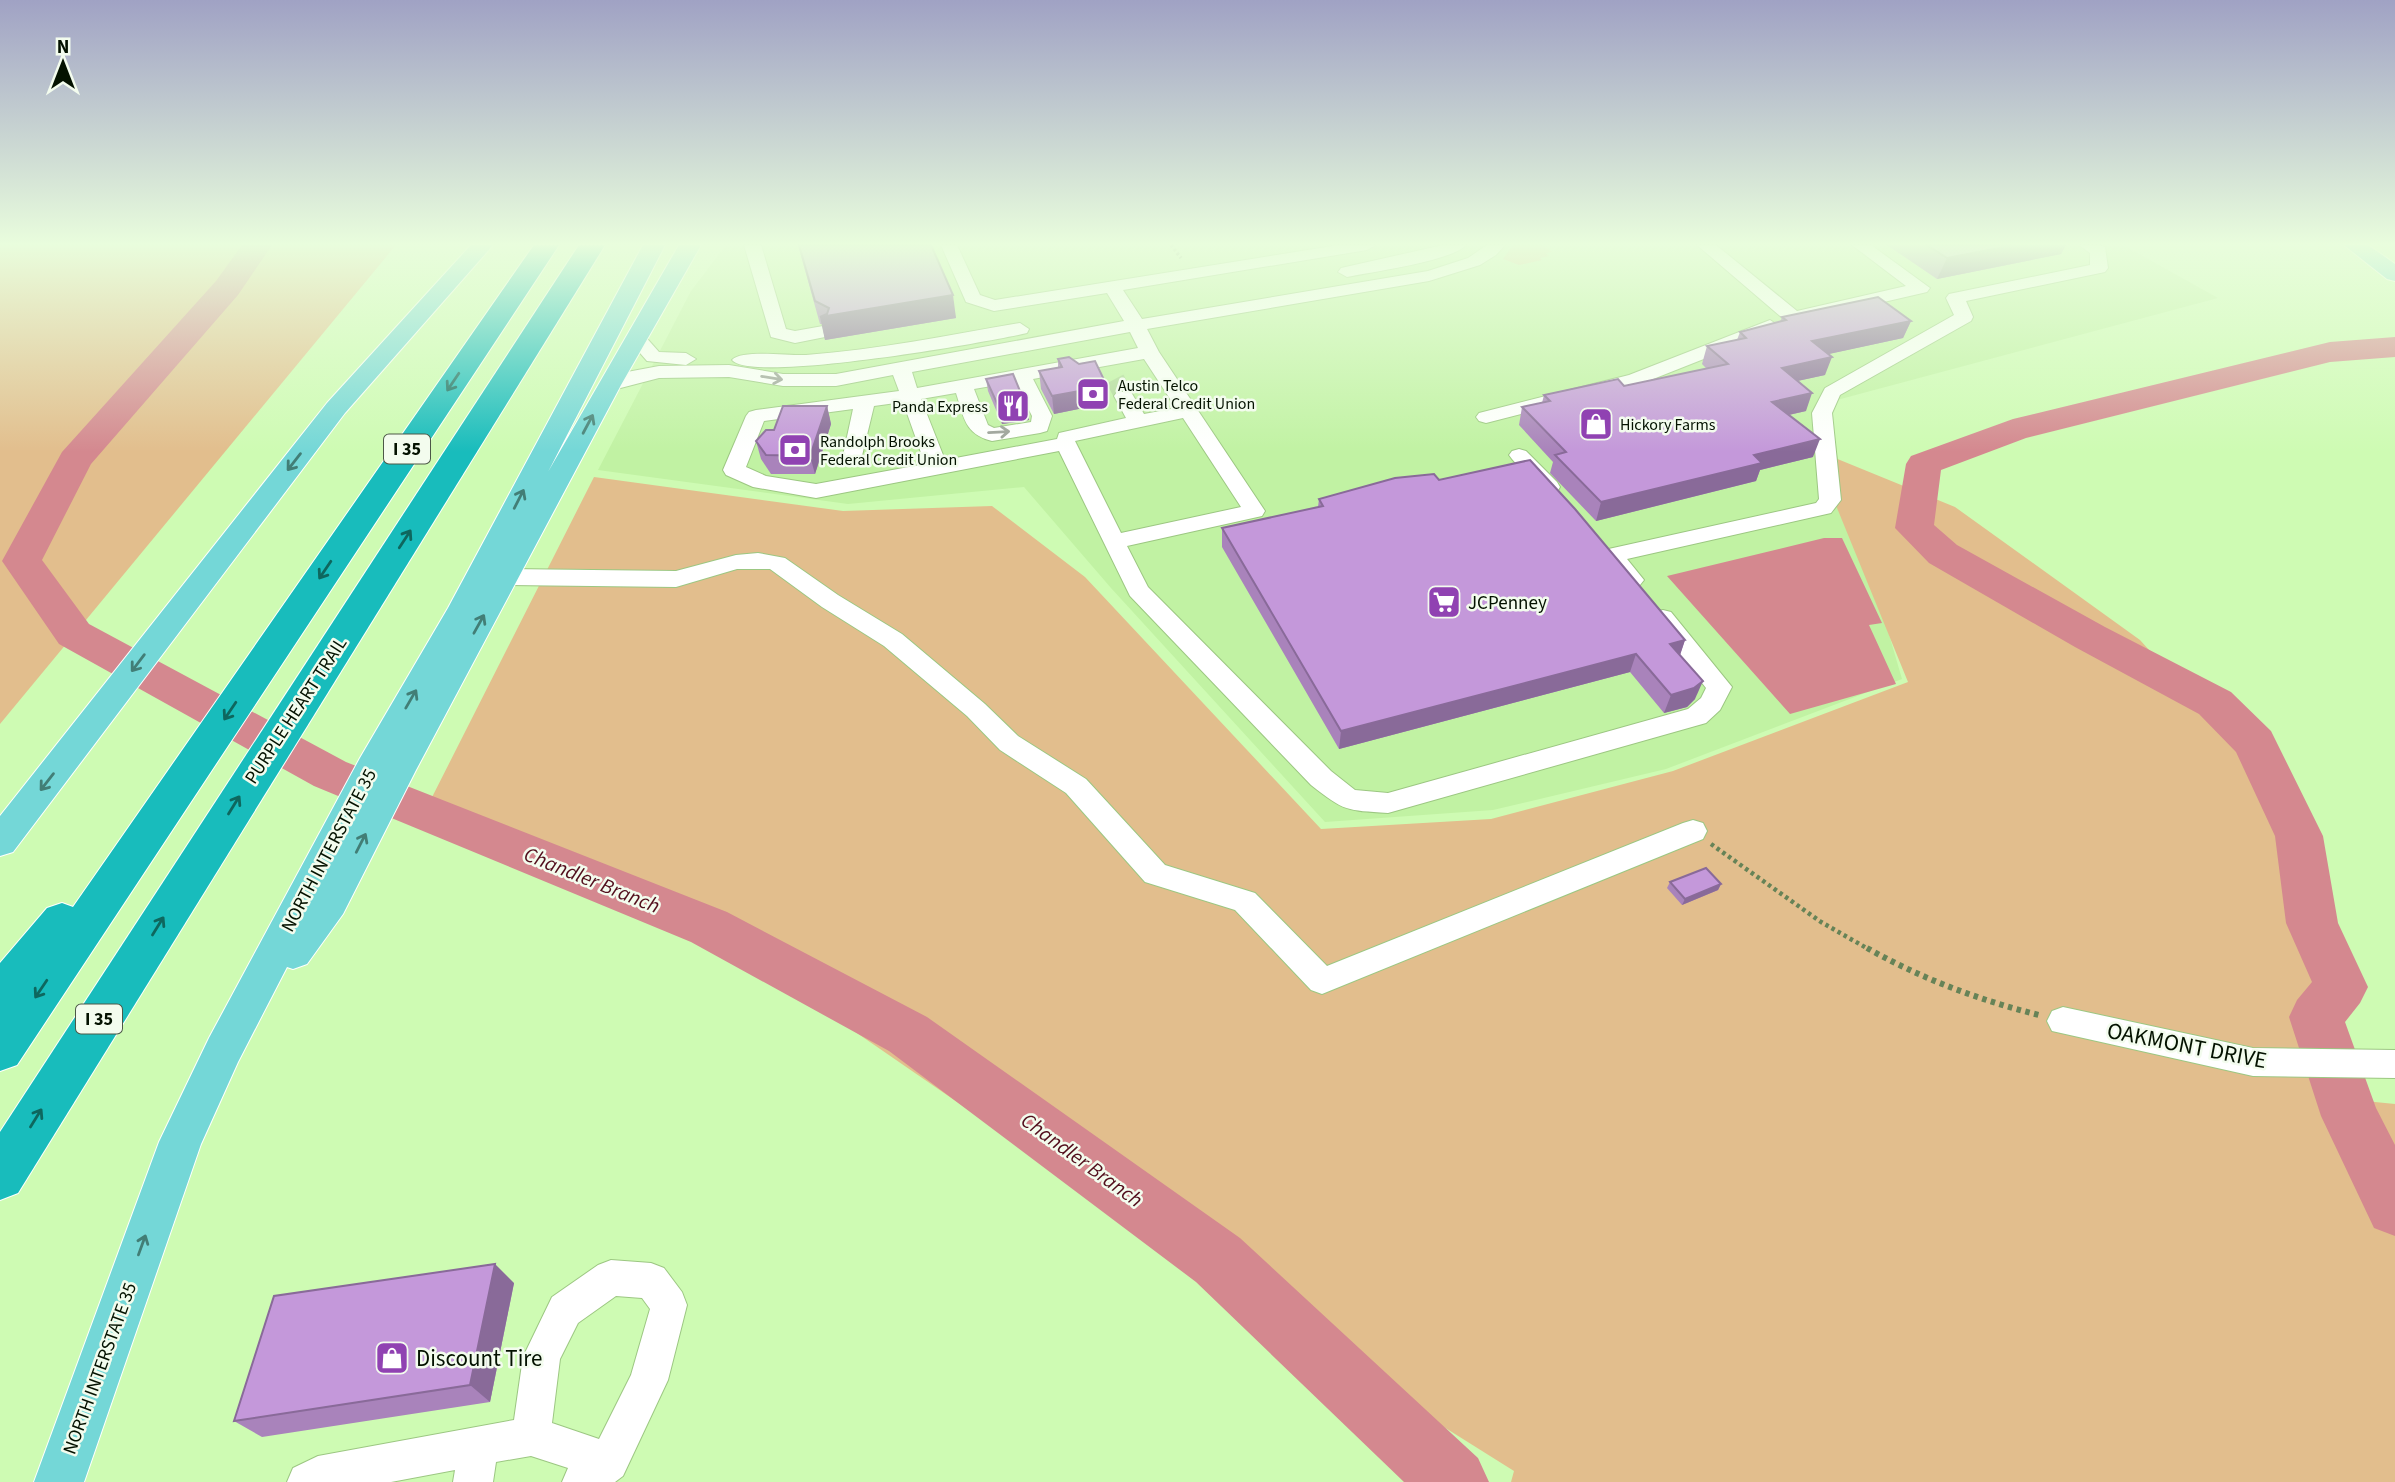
<svg xmlns="http://www.w3.org/2000/svg" width="2395" height="1482" font-family="'Source Sans 3',sans-serif">
  <style>
    .built { fill: #c1f2a3 }
    .green { fill: #e2be8d }
    .water { fill: #d4888f }
    .lines { fill: none; stroke-linecap: round; stroke-linejoin: round }
    .river { fill: #d4888f; fill-rule: evenodd }
    .minor-tunnel { stroke: #b0d898; stroke-width: 19; stroke-dasharray: 19 10; stroke-linecap: butt }
    .minor-casing { stroke: #9cc782; stroke-width: 2 }
    .major-casing { stroke: #fff; stroke-width: 2 }
    .highway-casing { stroke: #fff; stroke-width: 2 }
    .path-far2 { stroke: #668357; stroke-width: 3.5; stroke-dasharray: 2.5 2.5; stroke-linecap: butt }
    .path-far1 { stroke: #668357; stroke-width: 4.5; stroke-dasharray: 3.5 3.5; stroke-linecap: butt }
    .path { stroke: #668357; stroke-width: 6; stroke-dasharray: 4.5 4.5; stroke-linecap: butt }
    .minor { fill: #fff; fill-rule: evenodd }
    .major { fill: #74d7d7; fill-rule: evenodd }
    .highway { fill: #18bcbc; fill-rule: evenodd }
    .wall { fill: #a983bb }
    .shaded-wall { fill: #896a99 }
    .building { fill: #c498da; stroke: #896a99; stroke-width: 2 }
    .oneway { stroke: #9ba099 }
    .oneway2 { stroke: #0e675e }
    .oneway3 { stroke: #427e76 }
    .labels { text-anchor: middle; stroke-width: 5; stroke-linejoin: round; paint-order: stroke }
    .far-poi-label { font-size: 16px; fill: #041200; stroke: #f3fcee; text-anchor: start }
    .shield { fill: #f3fcee; stroke: #4c5847; stroke-width: 2 }
    .shield-label { font-size: 18px; font-weight: bold; fill: #041200 }
    .poi-label { font-size: 19px; fill: #041200; stroke: #f3fcee; text-anchor: start }
    .street-label { font-size: 19px; fill: #041200; stroke: #f3fcee }
    .water-label { font-size: 21px; font-style: italic; fill: #520e1c; stroke: #f3fcee }
    .near-street-label { font-size: 23px; fill: #041200; stroke: #f3fcee }
    .near-poi-label { font-size: 23px; fill: #041200; stroke: #f3fcee; text-anchor: start }
  </style>
  <rect width="100%" height="100%" fill="#cefbb3"/>
  <path class="built" d="M 726,245 L 2123,245 L 2218,298 L 1822,404 L 1902,679 L 1666,769 L 1493,810 L 1325,822 L 1111,588 L 1024,487 L 848,504 L 598,470 L 691,291 Z"/>
  <g class="green">
    <path d="M 0,245 L 396,245 L 0,724 Z"/>
    <path d="M 1513,245 L 1543,245 L 1552,252 L 1546,253 L 1549,256 L 1540,258 L 1542,260 L 1519,265 L 1503,259 Z"/>
    <path d="M 1813,449 L 1955,507 L 2140,640 L 2322,841 L 2335,1098 L 2395,1104 L 2395,1482 L 1511,1482 L 1514,1471 L 1278,1323 L 748,958 L 423,815 L 594,477 L 843,511 L 992,506 L 1085,577 L 1321,829 L 1491,819 L 1673,771 L 1908,682 Z"/>
  </g>
  <path class="water" d="M 1824,538 L 1842,538 L 1882,623 L 1869,625 L 1896,684 L 1790,714 L 1667,576 Z"/>
  <g class="lines">
    <g class="river">
      <path d="M 242,245 L 272,245 L 238,295 L 91,464 L 42,560 L 89,624 L 346,762 L 727,912 L 927,1017 L 1240,1238 L 1478,1458 L 1489,1482 L 1404,1482 L 1196,1282 L 889,1051 L 691,942 L 314,786 L 59,644 L 2,561 L 62,452 L 216,281 Z"/>
      <path d="M 2395,337 L 2395,357 L 2330,362 L 2026,438 L 1941,470 L 1934,525 L 1957,545 L 2105,627 L 2231,692 L 2271,731 L 2323,836 L 2338,923 L 2368,987 L 2360,1003 L 2345,1022 L 2376,1108 L 2395,1145 L 2395,1236 L 2374,1228 L 2321,1116 L 2289,1017 L 2297,1000 L 2312,982 L 2286,923 L 2275,836 L 2236,752 L 2199,714 L 2075,647 L 1929,563 L 1895,528 L 1906,464 L 1911,456 L 2013,419 L 2330,342 Z"/>
    </g>
    <path class="minor-tunnel" d="M 1115,379 L 1124,396"/>
    <defs>
      <g id="minor">
        <path d="M 744,245 L 761,245 L 786,329 L 795,331 L 823,326 L 832,332 L 830,336 L 795,343 L 771,337 Z"/>
        <path d="M 941,245 L 957,245 L 980,295 L 995,300 L 1339,245 L 1376,245 L 1367,250 L 1123,290 L 1142,319 L 1428,271 L 1468,258 L 1487,245 L 1505,245 L 1496,255 L 1480,265 L 1429,281 L 1147,329 L 1159,352 L 1265,511 L 1262,516 L 1127,546 L 1148,587 L 1331,771 L 1355,790 L 1388,793 L 1688,709 L 1701,698 L 1706,688 L 1651,618 L 1655,612 L 1663,610 L 1671,612 L 1732,687 L 1720,710 L 1706,723 L 1388,813 C 1346,810 1345,812 1311,785 L 1130,596 L 1059,451 L 816,498 L 753,487 L 726,475 L 723,470 L 746,416 L 749,412 L 756,410 L 899,391 L 893,375 L 836,386 L 783,386 L 729,377 L 659,378 L 609,391 L 599,385 L 602,381 L 627,372 L 659,366 L 729,365 L 783,374 L 836,374 L 1124,321 L 1107,293 L 994,311 L 966,302 ZM 1130,332 L 1138,348 L 917,388 L 912,372 ZM 1144,359 L 1176,408 L 1144,414 L 1131,392 L 1117,392 L 1114,396 L 1126,418 L 1059,433 L 1057,439 L 945,460 L 921,399 L 956,393 C 964,417 964,434 992,441 L 1040,433 L 1047,431 L 1052,416 L 1033,379 ZM 1015,382 L 1032,416 L 1031,422 L 994,428 L 988,425 L 974,389 ZM 903,402 L 925,464 L 816,484 L 766,476 L 746,467 L 764,421 L 853,409 L 842,460 L 846,464 L 860,464 L 874,406 ZM 1183,418 L 1241,507 L 1121,533 L 1075,441 Z"/>
        <path d="M 1443,245 L 1466,245 C 1452,261 1371,272 1347,277 L 1338,272 L 1341,268 Z"/>
        <path d="M 1697,245 L 1716,245 L 1797,311 L 1906,286 L 1852,245 L 1871,245 L 1930,288 L 1927,292 L 1793,323 L 1786,321 Z"/>
        <path d="M 2079,245 L 2099,245 L 2105,247 L 2108,268 L 2105,272 L 1966,301 L 1973,317 L 1971,321 L 1840,395 L 1832,413 L 1841,500 L 1831,513 L 1627,559 L 1644,580 L 1640,585 C 1621,591 1610,570 1601,555 L 1604,550 L 1816,503 L 1819,499 L 1812,413 L 1825,388 L 1954,315 L 1946,298 L 1949,294 L 2090,265 L 2090,253 Z"/>
        <path d="M 1770,320 L 1779,326 L 1777,330 L 1643,383 L 1486,423 L 1479,421 L 1476,417 L 1479,413 L 1629,375 Z"/>
        <path d="M 1020,323 L 1029,329 L 1027,333 C 989,342 751,384 732,360 C 741,349 790,356 806,355 C 878,350 949,335 1020,323 Z"/>
        <path d="M 636,332 L 643,334 L 659,352 L 686,353 L 696,359 L 686,365 L 647,361 L 627,338 Z"/>
        <path d="M 1519,449 L 1526,451 L 1557,482 L 1560,487 L 1557,492 L 1541,492 L 1512,459 L 1509,455 L 1512,451 Z"/>
        <path d="M 758,553 L 785,558 L 838,595 L 902,634 L 985,704 L 1018,736 L 1086,779 L 1165,865 L 1255,893 L 1327,966 L 1683,823 L 1693,820 L 1703,823 L 1707,831 L 1703,839 L 1322,994 L 1311,990 L 1235,910 L 1145,882 L 1066,793 L 1000,750 L 967,716 L 884,646 L 822,607 L 770,569 L 737,569 L 676,587 L 506,585 L 498,582 L 494,577 L 498,572 L 506,569 L 676,571 L 736,555 Z"/>
        <path d="M 2063,1007 L 2253,1048 L 2395,1050 L 2395,1078 L 2253,1076 L 2052,1031 L 2047,1021 L 2052,1011 Z"/>
        <path d="M 611,1260 L 651,1263 L 664,1268 L 682,1292 L 687,1305 L 668,1380 L 623,1476 L 615,1482 L 562,1482 L 568,1468 L 531,1456 L 496,1462 L 493,1482 L 453,1482 L 455,1470 L 391,1482 L 287,1482 L 293,1468 L 318,1456 L 514,1420 L 523,1357 L 552,1297 L 598,1265 ZM 616,1296 L 642,1298 L 650,1309 L 631,1375 L 599,1439 L 552,1423 L 560,1359 L 578,1323 Z"/>
      </g>
      <g id="major">
        <path d="M 471,245 L 493,245 L 345,413 L 13,852 L 0,856 L 0,816 L 327,403 Z"/>
        <path d="M 643,245 L 665,245 L 548,472 L 679,245 L 701,245 L 621,385 L 416,770 L 343,914 L 307,964 L 293,969 L 287,967 L 238,1062 L 201,1144 L 84,1482 L 34,1482 L 159,1142 L 209,1038 L 360,758 L 448,608 Z"/>
        <path d="M 2344,245 L 2368,245 L 2395,264 L 2395,281 L 2387,279 Z"/>
      </g>
      <g id="highway">
        <path d="M 534,245 L 559,245 L 17,1065 L 0,1071 L 0,963 L 47,908 L 62,903 L 73,907 Z"/>
        <path d="M 579,245 L 605,245 L 18,1193 L 0,1200 L 0,1132 Z"/>
      </g>
    </defs>
    <use href="#minor" class="minor-casing"/>
    <use href="#major" class="major-casing"/>
    <use href="#highway" class="highway-casing"/>
    <path class="path-far2" d="M 1171,245 L 1181,258"/>
    <path class="path-far1" d="M 1711,844 L 1821,922 L 1870,950"/>
    <path class="path" d="M 1867,948 C 1922,979 1979,1000 2039,1015"/>
    <use href="#minor" class="minor"/>
    <use href="#major" class="major"/>
    <use href="#highway" class="highway"/>
  </g>
  <g class="wall">
    <path d="M 798,245 L 931,245 L 956,318 L 825,340 L 822,324 L 820,324 Z"/>
    <path d="M 1887,245 L 2066,245 L 2061,254 L 1937,279 Z"/>
    <path d="M 1782,317 L 1911,321 L 1903,338 L 1828,354 L 1825,375 L 1797,381 L 1806,411 L 1789,415 L 1813,457 L 1760,470 L 1756,481 L 1596,521 L 1550,473 L 1553,462 L 1519,425 L 1522,407 L 1542,403 L 1544,395 L 1624,386 L 1707,369 L 1702,364 L 1707,346 L 1737,340 L 1740,332 L 1780,322 Z"/>
    <path d="M 1058,359 L 1107,386 L 1108,403 L 1054,414 L 1041,389 L 1039,371 L 1058,368 Z"/>
    <path d="M 986,379 L 1027,408 L 1029,420 L 1002,424 L 988,391 Z"/>
    <path d="M 827,406 L 831,424 L 815,474 L 771,474 L 761,459 L 756,441 L 774,430 Z"/>
    <path d="M 1439,480 L 1685,640 L 1680,655 L 1695,699 L 1687,707 L 1664,713 L 1630,672 L 1339,749 L 1222,547 L 1222,528 L 1318,507 L 1319,499 Z"/>
    <path d="M 1670,882 L 1721,884 L 1718,890 L 1682,905 L 1667,888 Z"/>
    <path d="M 514,1283 L 490,1402 L 262,1437 L 234,1421 Z"/>
  </g>
  <g class="shaded-wall">
    <path d="M 2014,245 L 2066,245 L 2061,254 L 1937,279 L 1947,258 Z"/>
    <path d="M 953,295 L 956,318 L 825,340 L 820,317 Z"/>
    <path d="M 1911,321 L 1903,338 L 1806,359 L 1812,341 Z"/>
    <path d="M 1832,357 L 1825,375 L 1775,386 L 1782,368 Z"/>
    <path d="M 1107,386 L 1108,403 L 1054,414 L 1052,396 Z"/>
    <path d="M 1812,393 L 1806,411 L 1766,420 L 1772,402 Z"/>
    <path d="M 827,406 L 831,424 L 815,474 L 810,456 Z"/>
    <path d="M 1027,408 L 1029,420 L 1002,424 L 1001,412 Z"/>
    <path d="M 1820,439 L 1813,457 L 1760,470 L 1756,481 L 1596,521 L 1601,502 L 1754,455 Z"/>
    <path d="M 1685,640 L 1679,658 L 1670,644 Z"/>
    <path d="M 1636,654 L 1630,672 L 1339,749 L 1341,731 Z"/>
    <path d="M 1703,681 L 1695,699 L 1687,707 L 1664,713 L 1671,695 Z"/>
    <path d="M 1721,884 L 1718,890 L 1682,905 L 1685,899 Z"/>
    <path d="M 495,1264 L 514,1283 L 490,1402 L 470,1385 Z"/>
  </g>
  <g class="building">
    <path d="M 799,245 L 931,245 L 953,295 L 820,317 L 827,314 L 829,308 L 815,301 Z"/>
    <path d="M 1927,245 L 2014,245 L 1947,258 Z"/>
    <path d="M 1878,297 L 1911,321 L 1812,341 L 1832,357 L 1782,368 L 1812,393 L 1772,402 L 1820,439 L 1754,455 L 1762,463 L 1601,502 L 1555,455 L 1566,452 L 1522,407 L 1550,401 L 1544,395 L 1618,379 L 1624,386 L 1728,364 L 1707,346 L 1746,338 L 1740,332 L 1786,320 L 1782,317 Z"/>
    <path d="M 1069,357 L 1079,364 L 1095,361 L 1107,386 L 1052,396 L 1039,371 L 1062,367 L 1058,359 Z"/>
    <path d="M 1013,374 L 1027,408 L 1001,412 L 986,379 Z"/>
    <path d="M 783,406 L 827,406 L 810,456 L 766,455 L 756,441 L 766,430 L 774,430 Z"/>
    <path d="M 1530,460 L 1575,509 L 1685,640 L 1670,644 L 1703,681 L 1694,688 L 1671,695 L 1636,654 L 1341,731 L 1222,528 L 1323,506 L 1319,499 L 1395,478 L 1434,474 L 1439,480 Z"/>
    <path d="M 1706,868 L 1721,884 L 1685,899 L 1670,882 Z"/>
    <path d="M 495,1264 L 470,1385 L 234,1421 L 274,1296 Z"/>
  </g>
  <defs><path id="oneway-shaft" d="M-6 0H5M1.5-3L5.5 0L1.5 3" fill="none" stroke-width="1.6" stroke-linecap="round" stroke-linejoin="round" transform="scale(1.75)"/></defs>
  <g class="oneway">
    <use href="#oneway-shaft" transform="translate(772 378) rotate(9)"/>
    <use href="#oneway-shaft" transform="translate(999 432) rotate(-3)"/>
  </g>
  <g class="oneway2">
    <use href="#oneway-shaft" transform="translate(453 382) rotate(124)"/>
    <use href="#oneway-shaft" transform="translate(405 539) rotate(-57)"/>
    <use href="#oneway-shaft" transform="translate(325 570) rotate(124)"/>
    <use href="#oneway-shaft" transform="translate(230 711) rotate(124)"/>
    <use href="#oneway-shaft" transform="translate(234 805) rotate(-58)"/>
    <use href="#oneway-shaft" transform="translate(158 926) rotate(-58)"/>
    <use href="#oneway-shaft" transform="translate(41 989) rotate(124)"/>
    <use href="#oneway-shaft" transform="translate(36 1118) rotate(-58)"/>
  </g>
  <g class="oneway3">
    <use href="#oneway-shaft" transform="translate(588 424) rotate(-62)"/>
    <use href="#oneway-shaft" transform="translate(294 462) rotate(128)"/>
    <use href="#oneway-shaft" transform="translate(519 499) rotate(-63)"/>
    <use href="#oneway-shaft" transform="translate(479 624) rotate(-61)"/>
    <use href="#oneway-shaft" transform="translate(138 663) rotate(127)"/>
    <use href="#oneway-shaft" transform="translate(411 699) rotate(-60)"/>
    <use href="#oneway-shaft" transform="translate(47 782) rotate(128)"/>
    <use href="#oneway-shaft" transform="translate(361 843) rotate(-63)"/>
    <use href="#oneway-shaft" transform="translate(142 1245) rotate(-70)"/>
  </g>
  <linearGradient id="sky" x2="0" y2="1"><stop stop-color="#a0a2c4"/><stop offset="0.54" stop-color="#e9fddd"/><stop offset="1" stop-color="#e9fddd" stop-opacity="0"/></linearGradient>
  <rect width="2395" height="452" fill="url(#sky)"/>
  <defs>
    <symbol id="bank-square" viewBox="-11 -11 22 22"><rect x="-9" y="-9" width="18" height="18" rx="4" fill="#9042b2" stroke="#f3fcee"/><path d="M-6-4H6V4H-6ZM0-2.3a2.3 2.3 0 1 0 0 4.6a2.3 2.3 0 1 0 0-4.6Z" fill="#fff"/></symbol>
    <symbol id="restaurant-square" viewBox="-11 -11 22 22"><rect x="-9" y="-9" width="18" height="18" rx="4" fill="#9042b2" stroke="#f3fcee"/><path d="M-5-6h1v4h1v-4h1v4h1v-4h1v5L-1.5 .5V6h-2V.5L-5-1ZM5-6V6H3V1.5H1.5Q1.5-4 5-6Z" fill="#fff"/></symbol>
    <symbol id="shop-square" viewBox="-11 -11 22 22"><rect x="-9" y="-9" width="18" height="18" rx="4" fill="#9042b2" stroke="#f3fcee"/><path d="M-5-2.5h2.3a2.7 3.5 0 0 1 5.4 0H5L5.5 6h-11ZM-1.5-2.5h3a1.5 2.3 0 0 0-3 0Z" fill="#fff"/></symbol>
    <symbol id="supermarket-square" viewBox="-11 -11 22 22"><rect x="-9" y="-9" width="18" height="18" rx="4" fill="#9042b2" stroke="#f3fcee"/><path d="M-6-5.5h2.5l.6 2H6L4.5 2H-2.5L-4.4-4H-6ZM-1.5 3.2a1.3 1.3 0 1 0 .1 0ZM3 3.2a1.3 1.3 0 1 0 .1 0Z" fill="#fff"/></symbol>
  </defs>
  <g fill-rule="evenodd">
    <use href="#bank-square" x="1074" y="375" width="38" height="38"/>
    <use href="#restaurant-square" x="994" y="387" width="38" height="38"/>
    <use href="#shop-square" x="1577" y="405" width="38" height="38"/>
    <use href="#bank-square" x="776" y="431" width="38" height="38"/>
    <use href="#supermarket-square" x="1425" y="583" width="38" height="38"/>
    <use href="#shop-square" x="373" y="1339" width="38" height="38"/>
  </g>
  <g class="labels">
    <g class="far-poi-label">
      <text x="1118" y="391">Austin Telco<tspan x="1118" dy="18">Federal Credit Union</tspan></text>
      <text x="988" y="412" text-anchor="end">Panda Express</text>
      <text x="1620" y="430">Hickory Farms</text>
      <text x="820" y="447">Randolph Brooks<tspan x="820" dy="18">Federal Credit Union</tspan></text>
    </g>
    <g class="shield">
      <rect x="384" y="434.5" width="46" height="29" rx="5"/>
      <rect x="76" y="1004.5" width="46" height="29" rx="5"/>
    </g>
    <g class="shield-label">
      <text x="407" y="455">I 35</text>
      <text x="99" y="1025">I 35</text>
    </g>
    <g class="poi-label">
      <text x="1468" y="609">JCPenney</text>
    </g>
    <g class="street-label">
      <text transform="translate(295 710) rotate(-57)" y="7">PURPLE HEART TRAIL</text>
      <text transform="translate(328 850) rotate(-62)" y="7">NORTH INTERSTATE 35</text>
      <text transform="translate(99 1368) rotate(-70)" y="7">NORTH INTERSTATE 35</text>
    </g>
    <g class="water-label">
      <text transform="translate(592 880) rotate(22)" y="7">Chandler Branch</text>
      <text transform="translate(1082 1160) rotate(36)" y="7">Chandler Branch</text>
    </g>
    <g class="near-street-label">
      <text transform="translate(2187 1045) rotate(11)" y="8">OAKMONT DRIVE</text>
    </g>
    <g class="near-poi-label">
      <text x="416" y="1366">Discount Tire</text>
    </g>
  </g>
  <g transform="translate(63 63)" stroke="#f3fcee" stroke-width="5" paint-order="stroke">
  <path d="M0-5L12 26L0 18L-12 26Z" fill="#041200"/>
  <text y="-10" font-size="19" font-weight="bold" text-anchor="middle" fill="#041200">N</text>
  </g>
</svg>
